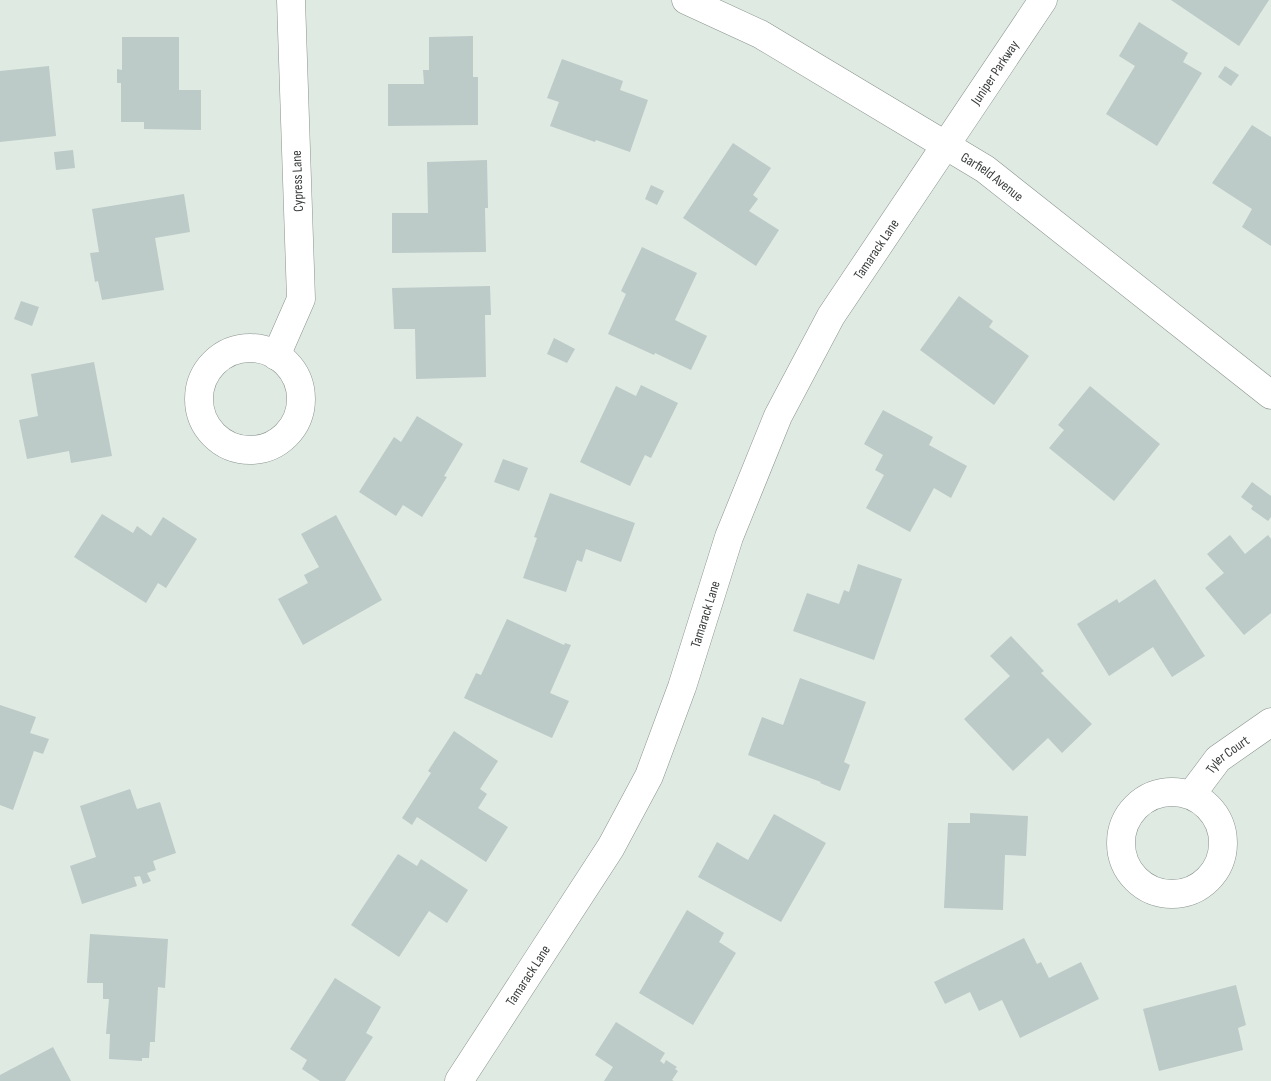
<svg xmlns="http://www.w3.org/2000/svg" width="1271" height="1081" font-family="'Sofia Sans Condensed',sans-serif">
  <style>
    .building { fill: #bccac8 }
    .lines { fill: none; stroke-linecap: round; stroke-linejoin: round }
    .street-casing { stroke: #89938d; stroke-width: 29 }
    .street { stroke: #fff; stroke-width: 28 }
    .labels { text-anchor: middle; stroke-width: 5; stroke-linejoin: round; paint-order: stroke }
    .street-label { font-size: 14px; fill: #3a3e3b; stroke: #fff }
  </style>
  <rect width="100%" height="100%" fill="#dfeae3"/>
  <g class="building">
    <path d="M 1171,0 L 1269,0 L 1239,46 Z"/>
    <path d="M 1139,22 L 1188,53 L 1183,62 L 1202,73 L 1157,146 L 1106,114 L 1135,66 L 1119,56 Z"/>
    <path d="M 473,36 L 473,77 L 478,77 L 478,125 L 388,126 L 388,84 L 424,84 L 423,70 L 429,70 L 429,37 Z"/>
    <path d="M 122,37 L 179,37 L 179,90 L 201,90 L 201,130 L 144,129 L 144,122 L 121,122 L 121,83 L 117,83 L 117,69 L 122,70 Z"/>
    <path d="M 562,59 L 623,81 L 620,90 L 648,100 L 630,152 L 596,140 L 595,142 L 550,126 L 559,102 L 547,98 Z"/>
    <path d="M 49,66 L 56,136 L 0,142 L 0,71 Z"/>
    <path d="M 1225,66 L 1239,75 L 1231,86 L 1218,77 Z"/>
    <path d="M 1252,125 L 1271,137 L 1271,246 L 1242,227 L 1252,209 L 1212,183 Z"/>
    <path d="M 733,143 L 771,168 L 753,195 L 758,199 L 749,211 L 779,230 L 756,266 L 683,218 Z"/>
    <path d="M 73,150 L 75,168 L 56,170 L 54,152 Z"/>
    <path d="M 487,160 L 488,208 L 485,208 L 486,252 L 392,253 L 392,213 L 428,213 L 427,162 Z"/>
    <path d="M 651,185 L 664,191 L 657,205 L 645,199 Z"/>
    <path d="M 184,194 L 190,232 L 155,238 L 164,290 L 102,300 L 98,281 L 95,282 L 90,253 L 99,252 L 92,209 Z"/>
    <path d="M 642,247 L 697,273 L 675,320 L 707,336 L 691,370 L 655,353 L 654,355 L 608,334 L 626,294 L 621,291 Z"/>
    <path d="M 490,286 L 491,315 L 485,315 L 486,377 L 416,379 L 415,329 L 394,329 L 392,288 Z"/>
    <path d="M 959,296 L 993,321 L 989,327 L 1029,356 L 994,405 L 920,350 Z"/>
    <path d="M 21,301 L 39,307 L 32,326 L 14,319 Z"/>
    <path d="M 554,338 L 575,349 L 567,363 L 547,354 Z"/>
    <path d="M 94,362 L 112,456 L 71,463 L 69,451 L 27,459 L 19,420 L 38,416 L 31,374 Z"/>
    <path d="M 641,385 L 678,403 L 651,458 L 645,455 L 630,486 L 580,462 L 616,386 L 636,396 Z"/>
    <path d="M 1090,386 L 1160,444 L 1114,501 L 1049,448 L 1064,430 L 1058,425 Z"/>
    <path d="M 883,410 L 933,437 L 929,445 L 967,466 L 951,498 L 934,488 L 910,532 L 866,508 L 884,475 L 875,470 L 883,455 L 864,444 Z"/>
    <path d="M 417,416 L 463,444 L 444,476 L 447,477 L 422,517 L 403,505 L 396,516 L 359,492 L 394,437 L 401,442 Z"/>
    <path d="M 503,459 L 528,468 L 519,491 L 494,482 Z"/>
    <path d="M 1252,482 L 1271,496 L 1271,517 L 1268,521 L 1251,509 L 1253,506 L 1241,497 Z"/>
    <path d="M 550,493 L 635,523 L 621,562 L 586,549 L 582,562 L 577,560 L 566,592 L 523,578 L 537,538 L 534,537 Z"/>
    <path d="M 102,514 L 133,533 L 137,526 L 151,536 L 163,517 L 197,539 L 166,588 L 158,583 L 146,603 L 74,557 Z"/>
    <path d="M 336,515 L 382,600 L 303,645 L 278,599 L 308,583 L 304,575 L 319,567 L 301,534 Z"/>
    <path d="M 1230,535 L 1245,554 L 1268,535 L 1271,539 L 1271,613 L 1244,635 L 1205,588 L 1224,573 L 1207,554 Z"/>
    <path d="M 858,564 L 902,579 L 874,660 L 793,631 L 807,593 L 839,604 L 844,590 L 849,592 Z"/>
    <path d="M 1155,579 L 1205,656 L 1172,677 L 1153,647 L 1109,676 L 1077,624 L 1117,599 L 1119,603 Z"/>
    <path d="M 507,619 L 564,645 L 565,643 L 571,645 L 550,693 L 569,701 L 552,738 L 464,698 L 476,673 L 481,675 Z"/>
    <path d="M 1011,636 L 1044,671 L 1041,673 L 1092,724 L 1062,753 L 1048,738 L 1013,771 L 964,719 L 1010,676 L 990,656 Z"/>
    <path d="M 800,678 L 866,702 L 844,762 L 850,765 L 840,791 L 820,783 L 821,782 L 748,755 L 762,717 L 783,725 Z"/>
    <path d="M 0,705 L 36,717 L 30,733 L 49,739 L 43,754 L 34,751 L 13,810 L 0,805 Z"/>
    <path d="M 454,731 L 498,761 L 480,789 L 487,794 L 478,808 L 508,827 L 486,862 L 417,817 L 412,825 L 402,818 L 431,773 L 428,771 Z"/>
    <path d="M 130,789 L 137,809 L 160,802 L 176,853 L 153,861 L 156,870 L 147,873 L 151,881 L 143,884 L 140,876 L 134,877 L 137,886 L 82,904 L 70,866 L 96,857 L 80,806 Z"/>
    <path d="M 970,813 L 1028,816 L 1026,856 L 1005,855 L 1003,910 L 944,908 L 948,823 L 970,823 Z"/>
    <path d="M 774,814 L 826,843 L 781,922 L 698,877 L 717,842 L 748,860 Z"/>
    <path d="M 398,854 L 417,866 L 421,859 L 468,890 L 447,923 L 429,911 L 399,957 L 351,925 Z"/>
    <path d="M 687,910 L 724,933 L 719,942 L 736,953 L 693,1025 L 639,993 Z"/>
    <path d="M 90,934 L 168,939 L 165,988 L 158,987 L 155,1039 L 155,1042 L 150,1042 L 149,1058 L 142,1058 L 142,1061 L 109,1059 L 110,1034 L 106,1034 L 109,999 L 103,999 L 103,983 L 87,983 Z"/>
    <path d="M 1024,938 L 1037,964 L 1041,962 L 1049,978 L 1081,962 L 1099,999 L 1020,1038 L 1002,1000 L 979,1011 L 970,992 L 945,1004 L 934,982 Z"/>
    <path d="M 335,978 L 381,1007 L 366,1033 L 373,1037 L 345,1081 L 320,1081 L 302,1069 L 307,1060 L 290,1049 Z"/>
    <path d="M 1236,985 L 1246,1025 L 1238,1028 L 1243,1050 L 1159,1071 L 1143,1009 Z"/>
    <path d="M 616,1022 L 665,1053 L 660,1061 L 664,1064 L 666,1060 L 677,1067 L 675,1069 L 678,1071 L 672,1080 L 674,1081 L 604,1081 L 613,1067 L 595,1055 Z"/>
    <path d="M 53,1047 L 71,1081 L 0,1081 L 0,1075 Z"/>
  </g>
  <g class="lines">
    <defs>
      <g id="street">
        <path id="s1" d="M 686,0 L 760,34 L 985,169 L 1271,395"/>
        <circle cx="250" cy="399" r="51"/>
        <path d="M 276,356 L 301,299 L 291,0"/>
        <circle cx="1172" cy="843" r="51"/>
        <path id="s2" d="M 1191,795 L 1218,759 L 1271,722"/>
        <path id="s3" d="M 459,1081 L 611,847 L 649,776 L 682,687 L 729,537 L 778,416 L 831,316 L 1043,0"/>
      </g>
    </defs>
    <use href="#street" class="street-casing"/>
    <use href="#street" class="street"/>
  </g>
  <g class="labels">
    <g class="street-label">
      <text dy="5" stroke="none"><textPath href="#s3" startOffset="1149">Juniper Parkway</textPath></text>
      <text dy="5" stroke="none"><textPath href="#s1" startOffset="354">Garfield Avenue</textPath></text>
      <text transform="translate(297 181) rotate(-92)" y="5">Cypress Lane</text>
      <text dy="5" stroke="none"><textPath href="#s3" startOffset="936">Tamarack Lane</textPath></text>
      <text dy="5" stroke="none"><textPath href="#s3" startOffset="531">Tamarack Lane</textPath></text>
      <text dy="5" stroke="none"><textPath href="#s2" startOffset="55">Tyler Court</textPath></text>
      <text dy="5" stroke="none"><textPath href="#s3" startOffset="126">Tamarack Lane</textPath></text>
    </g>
  </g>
</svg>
